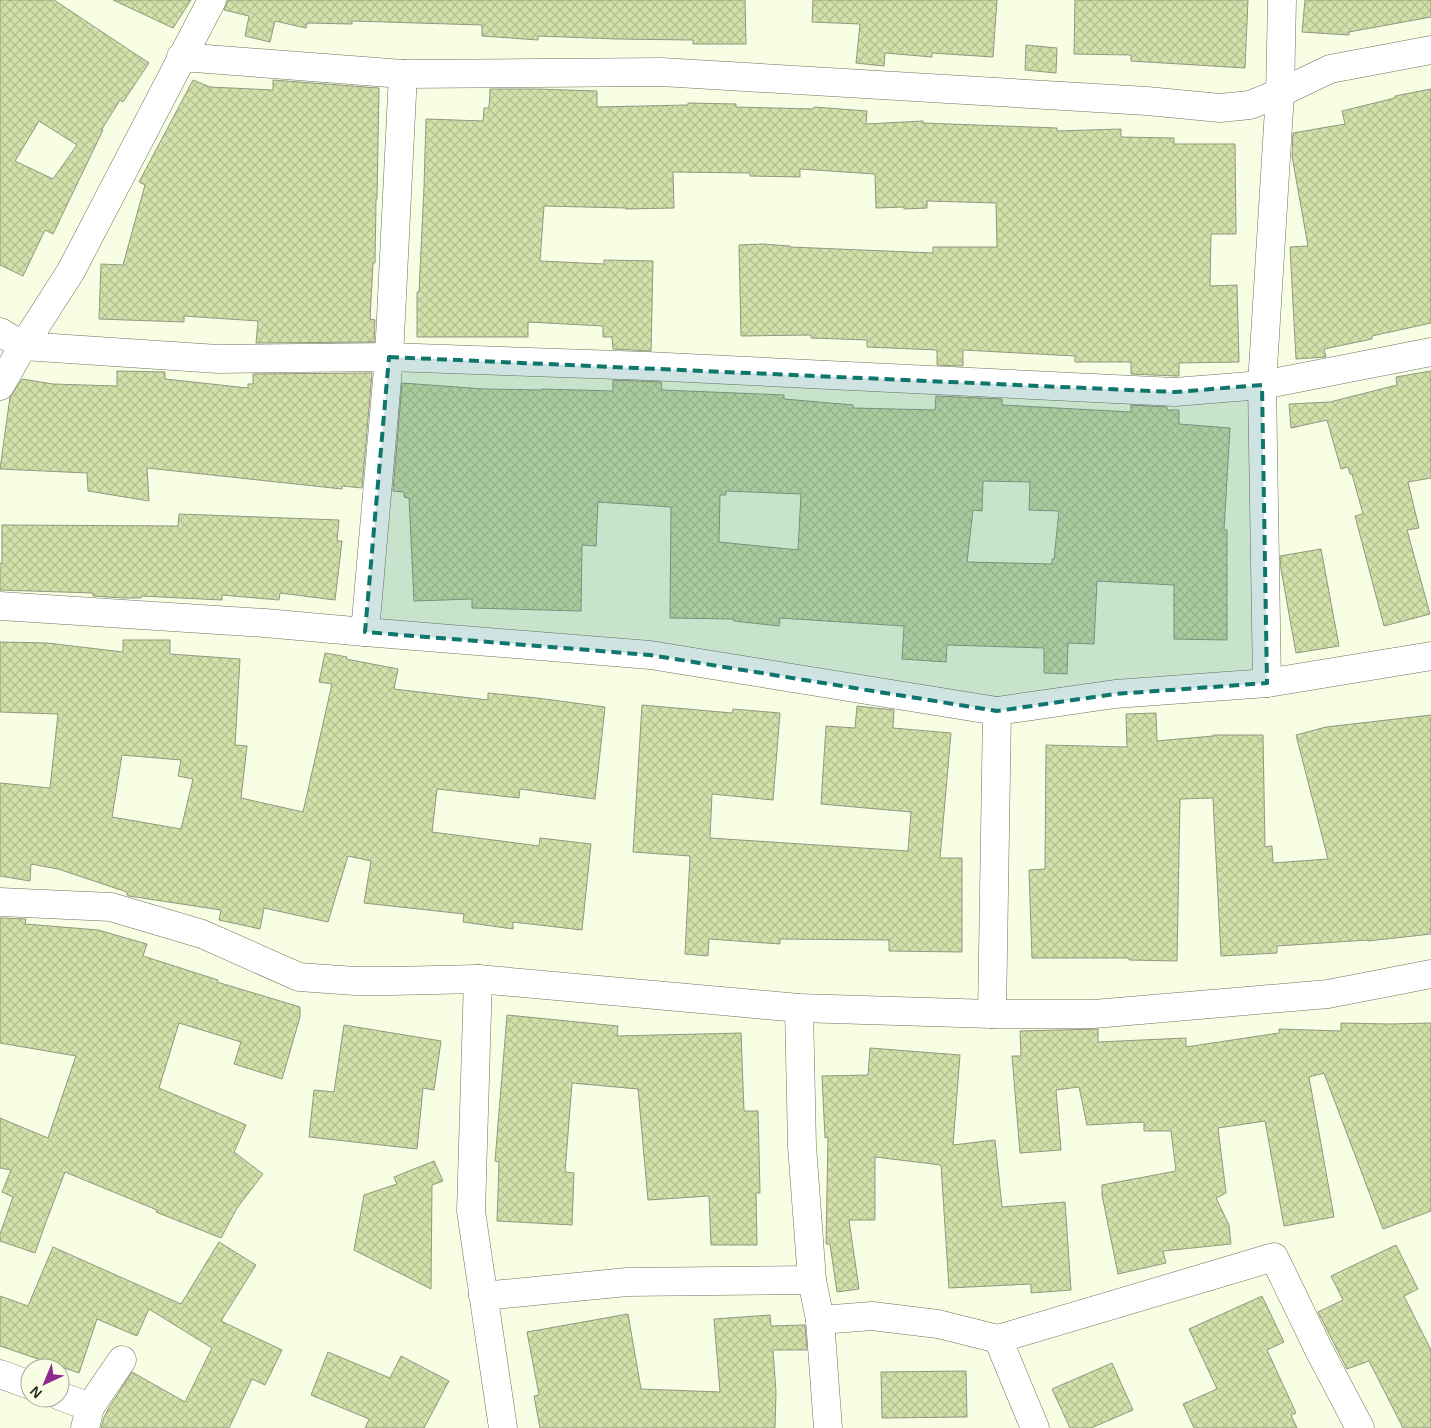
<svg xmlns="http://www.w3.org/2000/svg" width="1431" height="1428" font-family="Helvetica,sans-serif">
  <style>
    .building { fill: url(#building-cross-hatch); stroke: #919880; fill-rule: evenodd }
    .lines { fill: none; stroke-linecap: round; stroke-linejoin: round }
    .street-casing { stroke: #6c725b; stroke-width: 29 }
    .street { stroke: #fff; stroke-width: 28 }
    .marked { fill: #0f766e; fill-opacity: 0.2; stroke: #0f766e; stroke-width: 4; stroke-dasharray: 10 6; stroke-linejoin: round }
  </style>
  <defs>
    <pattern id="building-cross-hatch" width="8" height="8" patternUnits="userSpaceOnUse" patternTransform="scale(1.25)"><rect width="8" height="8" fill="#d2e0aa"/><path d="M0 0l8 8M0 8l8-8" fill="none" stroke="#b4c092"/></pattern>
  </defs>
  <rect width="100%" height="100%" fill="#f7fee4"/>
  <g class="building">
    <path d="M 0,0 L 54,0 L 149,63 L 123,102 L 120,100 L 102,129 L 103,130 L 53,234 L 45,230 L 23,276 L 0,265 ZM 39,121 L 77,145 L 53,179 L 15,161 Z"/>
    <path d="M 113,0 L 191,0 L 173,28 Z"/>
    <path d="M 228,0 L 745,0 L 746,44 L 693,44 L 693,40 L 617,39 L 538,36 L 538,40 L 482,36 L 482,25 L 352,21 L 352,24 L 307,23 L 306,28 L 275,21 L 270,42 L 245,36 L 249,16 L 224,10 Z"/>
    <path d="M 813,0 L 997,0 L 993,57 L 932,53 L 932,57 L 885,53 L 884,66 L 856,63 L 860,24 L 812,22 Z"/>
    <path d="M 1075,0 L 1248,0 L 1245,68 L 1131,61 L 1131,55 L 1074,54 Z"/>
    <path d="M 1305,0 L 1431,0 L 1431,17 L 1349,32 L 1349,35 L 1302,32 Z"/>
    <path d="M 1026,45 L 1057,48 L 1056,73 L 1025,70 Z"/>
    <path d="M 193,80 L 210,87 L 273,90 L 273,80 L 379,88 L 377,199 L 376,199 L 375,263 L 373,263 L 370,319 L 375,320 L 374,342 L 256,343 L 258,321 L 184,316 L 184,322 L 99,319 L 101,264 L 123,265 L 145,185 L 139,182 Z"/>
    <path d="M 490,89 L 537,89 L 597,91 L 597,107 L 688,105 L 688,103 L 736,104 L 736,107 L 813,109 L 814,107 L 867,111 L 866,124 L 923,121 L 923,123 L 1057,128 L 1057,131 L 1121,129 L 1121,137 L 1174,138 L 1174,144 L 1235,144 L 1236,234 L 1211,234 L 1210,286 L 1237,285 L 1239,362 L 1179,363 L 1179,376 L 1175,376 L 1131,374 L 1131,362 L 1075,362 L 1075,356 L 963,350 L 963,366 L 937,365 L 937,350 L 867,347 L 867,340 L 811,338 L 811,335 L 741,336 L 739,245 L 762,244 L 790,246 L 790,247 L 933,253 L 933,247 L 997,247 L 996,203 L 927,201 L 927,208 L 904,209 L 904,207 L 876,208 L 875,174 L 800,169 L 800,177 L 750,176 L 750,173 L 673,172 L 674,208 L 626,209 L 626,208 L 544,206 L 540,261 L 604,264 L 604,260 L 653,261 L 651,351 L 613,349 L 612,337 L 603,337 L 603,326 L 528,322 L 528,337 L 417,337 L 417,292 L 419,292 L 424,187 L 426,119 L 483,121 L 484,108 L 489,108 Z"/>
    <path d="M 1431,89 L 1431,323 L 1372,336 L 1372,339 L 1324,349 L 1326,357 L 1296,359 L 1290,247 L 1308,246 L 1292,156 L 1293,133 L 1345,124 L 1342,111 L 1395,98 L 1395,96 Z"/>
    <path d="M 117,371 L 165,372 L 165,379 L 248,388 L 248,384 L 253,384 L 253,374 L 372,373 L 362,488 L 342,486 L 342,489 L 147,468 L 149,501 L 88,491 L 87,473 L 0,469 L 10,397 L 22,379 L 53,384 L 117,386 Z"/>
    <path d="M 1431,371 L 1431,478 L 1408,482 L 1419,528 L 1407,530 L 1430,614 L 1384,626 L 1355,516 L 1363,514 L 1352,474 L 1350,474 L 1348,467 L 1341,469 L 1327,420 L 1291,428 L 1289,404 L 1330,402 L 1397,385 L 1396,377 Z"/>
    <path d="M 613,380 L 661,382 L 662,390 L 784,395 L 784,399 L 853,405 L 853,408 L 935,410 L 936,396 L 1002,399 L 1002,405 L 1131,412 L 1131,405 L 1167,407 L 1167,410 L 1179,410 L 1179,424 L 1230,428 L 1224,530 L 1227,530 L 1227,640 L 1174,639 L 1174,585 L 1097,581 L 1094,644 L 1068,643 L 1067,674 L 1044,673 L 1044,648 L 947,645 L 946,662 L 902,659 L 904,626 L 780,618 L 779,626 L 734,621 L 734,619 L 670,618 L 671,507 L 598,502 L 596,546 L 582,545 L 581,611 L 472,608 L 472,599 L 414,601 L 409,498 L 404,497 L 404,492 L 393,491 L 402,383 L 484,389 L 542,390 L 542,389 L 613,391 ZM 983,481 L 1030,482 L 1029,510 L 1059,511 L 1054,559 L 1052,559 L 1052,564 L 967,562 L 973,510 L 982,511 ZM 726,491 L 801,494 L 798,550 L 719,542 L 720,495 L 726,495 Z"/>
    <path d="M 179,514 L 339,520 L 337,541 L 342,541 L 335,600 L 280,593 L 279,600 L 222,595 L 222,600 L 141,596 L 141,598 L 124,598 L 93,596 L 93,593 L 0,590 L 0,563 L 2,564 L 2,525 L 178,526 Z"/>
    <path d="M 1321,549 L 1339,646 L 1296,653 L 1281,569 L 1280,556 Z"/>
    <path d="M 123,640 L 170,640 L 170,654 L 240,659 L 235,745 L 247,746 L 241,798 L 303,812 L 332,684 L 319,682 L 325,653 L 347,657 L 346,659 L 398,669 L 394,689 L 488,700 L 488,693 L 537,698 L 605,707 L 595,799 L 520,789 L 519,798 L 437,789 L 432,832 L 539,846 L 540,838 L 591,844 L 582,930 L 513,922 L 513,929 L 463,922 L 464,914 L 364,903 L 371,861 L 348,856 L 328,922 L 264,908 L 260,929 L 219,920 L 221,910 L 129,896 L 127,895 L 127,892 L 58,869 L 31,864 L 30,881 L 0,876 L 0,783 L 50,788 L 58,714 L 0,712 L 0,642 L 47,643 L 123,652 ZM 122,755 L 181,760 L 178,776 L 193,779 L 181,829 L 112,817 Z"/>
    <path d="M 642,705 L 732,713 L 733,709 L 780,713 L 773,800 L 712,794 L 710,838 L 908,851 L 911,812 L 821,804 L 826,726 L 855,728 L 857,706 L 894,710 L 893,728 L 951,733 L 940,858 L 962,858 L 962,952 L 889,951 L 889,940 L 780,939 L 780,944 L 709,939 L 708,956 L 685,954 L 690,856 L 633,852 Z"/>
    <path d="M 1156,713 L 1157,741 L 1213,736 L 1213,735 L 1263,735 L 1265,847 L 1272,846 L 1273,863 L 1328,859 L 1296,735 L 1326,727 L 1431,715 L 1431,934 L 1368,941 L 1368,940 L 1277,946 L 1277,953 L 1221,956 L 1213,798 L 1180,799 L 1177,961 L 1129,960 L 1129,958 L 1032,958 L 1029,870 L 1045,869 L 1046,745 L 1127,747 L 1126,714 Z"/>
    <path d="M 0,918 L 26,919 L 25,924 L 98,930 L 147,944 L 143,956 L 218,980 L 217,982 L 300,1007 L 300,1017 L 282,1079 L 234,1064 L 241,1042 L 179,1023 L 159,1088 L 246,1125 L 234,1152 L 263,1174 L 237,1208 L 221,1238 L 156,1212 L 157,1210 L 65,1172 L 46,1222 L 35,1253 L 0,1241 L 0,1234 L 13,1197 L 2,1192 L 11,1170 L 0,1168 L 0,1118 L 48,1138 L 76,1056 L 0,1043 Z"/>
    <path d="M 507,1015 L 618,1026 L 617,1036 L 741,1033 L 744,1111 L 758,1111 L 760,1193 L 756,1193 L 757,1245 L 711,1245 L 709,1196 L 648,1200 L 638,1089 L 572,1083 L 565,1172 L 574,1173 L 572,1225 L 497,1221 L 499,1162 L 495,1161 Z"/>
    <path d="M 1341,1023 L 1390,1024 L 1431,1023 L 1431,1211 L 1383,1229 L 1324,1073 L 1309,1077 L 1334,1217 L 1284,1226 L 1265,1121 L 1218,1128 L 1226,1193 L 1216,1198 L 1229,1225 L 1231,1244 L 1163,1251 L 1166,1263 L 1118,1274 L 1102,1195 L 1102,1185 L 1176,1171 L 1171,1131 L 1144,1131 L 1144,1122 L 1087,1125 L 1079,1087 L 1056,1090 L 1061,1150 L 1020,1153 L 1012,1056 L 1021,1056 L 1020,1031 L 1098,1029 L 1098,1042 L 1186,1038 L 1186,1047 L 1279,1033 L 1279,1029 L 1341,1031 Z"/>
    <path d="M 344,1025 L 441,1041 L 434,1090 L 423,1088 L 417,1149 L 309,1137 L 314,1090 L 334,1092 Z"/>
    <path d="M 870,1048 L 960,1055 L 953,1145 L 995,1140 L 1002,1207 L 1065,1202 L 1071,1290 L 1031,1293 L 1031,1284 L 949,1288 L 941,1165 L 875,1157 L 875,1220 L 849,1220 L 859,1289 L 837,1292 L 830,1244 L 826,1244 L 828,1137 L 825,1138 L 822,1076 L 868,1075 Z"/>
    <path d="M 434,1161 L 443,1181 L 432,1185 L 431,1289 L 354,1250 L 364,1195 L 397,1184 L 394,1177 Z"/>
    <path d="M 219,1242 L 256,1265 L 221,1321 L 282,1350 L 265,1385 L 252,1379 L 229,1428 L 101,1428 L 104,1417 L 110,1406 L 132,1372 L 185,1402 L 212,1348 L 149,1309 L 137,1336 L 97,1319 L 79,1373 L 0,1346 L 0,1296 L 28,1306 L 53,1247 L 181,1304 Z"/>
    <path d="M 1396,1245 L 1418,1289 L 1404,1296 L 1431,1350 L 1431,1428 L 1403,1428 L 1369,1361 L 1347,1369 L 1318,1312 L 1343,1300 L 1331,1276 Z"/>
    <path d="M 1262,1296 L 1284,1342 L 1267,1350 L 1296,1413 L 1291,1415 L 1297,1428 L 1194,1428 L 1183,1404 L 1217,1389 L 1189,1329 Z"/>
    <path d="M 628,1314 L 641,1389 L 720,1392 L 714,1319 L 770,1315 L 771,1326 L 805,1325 L 807,1350 L 773,1350 L 776,1392 L 775,1428 L 540,1428 L 534,1396 L 539,1395 L 527,1332 Z"/>
    <path d="M 328,1352 L 390,1378 L 401,1356 L 449,1381 L 424,1428 L 365,1428 L 369,1419 L 311,1395 Z"/>
    <path d="M 1112,1363 L 1133,1410 L 1091,1428 L 1070,1428 L 1052,1389 Z"/>
    <path d="M 966,1371 L 967,1417 L 882,1418 L 881,1372 Z"/>
  </g>
  <g class="lines">
    <defs>
      <g id="street">
        <path d="M 181,57 L 403,74 L 661,72 L 1147,101 L 1220,108 L 1250,105 L 1280,93 L 1330,69 L 1431,50"/>
        <path d="M 0,332 L 23,346 L 218,359 L 389,357 L 647,366 L 1175,392 L 1262,385 L 1431,352"/>
        <path d="M 0,386 L 23,346 L 71,271 L 212,0"/>
        <path d="M 0,606 L 265,623 L 365,632 L 650,655 L 997,711 L 1115,694 L 1267,683 L 1431,656"/>
        <path d="M 365,632 L 389,357 L 403,74"/>
        <path d="M 1267,683 L 1262,385 L 1280,93 L 1282,0"/>
        <path d="M 0,902 L 111,907 L 202,934 L 299,977 L 355,981 L 392,981 L 478,979 L 799,1008 L 992,1014 L 1094,1014 L 1328,994 L 1431,974"/>
        <path d="M 478,979 L 471,1211 L 503,1428"/>
        <path d="M 799,1008 L 802,1146 L 812,1280 L 820,1320 L 828,1428"/>
        <path d="M 992,1014 L 997,711"/>
        <path d="M 483,1296 L 627,1282 L 812,1280"/>
        <path d="M 820,1320 L 872,1316 L 938,1324 L 998,1339 L 1274,1257 L 1319,1350 L 1360,1428"/>
        <path d="M 998,1339 L 1035,1428"/>
        <path d="M 0,1374 L 30,1385"/>
        <path d="M 60,1396 L 90,1407"/>
        <path d="M 85,1428 L 90,1407 L 122,1360"/>
      </g>
    </defs>
    <use href="#street" class="street-casing"/>
    <use href="#street" class="street"/>
  </g>
  <path class="marked" d="M 389,357 L 1175,392 L 1262,385 L 1267,683 L 1115,694 L 997,711 L 650,655 L 365,632 Z"/>
  <g transform="translate(45 1383) rotate(224)"><circle r="24" fill="#f7fee4" stroke="#a4a996"/>
  <path d="M0-4L9 19L0 12L-9 19Z" fill="#8e2b93"/>
  <text y="-8" font-size="14" font-weight="bold" text-anchor="middle" fill="#282a21">N</text>
  </g>
</svg>
